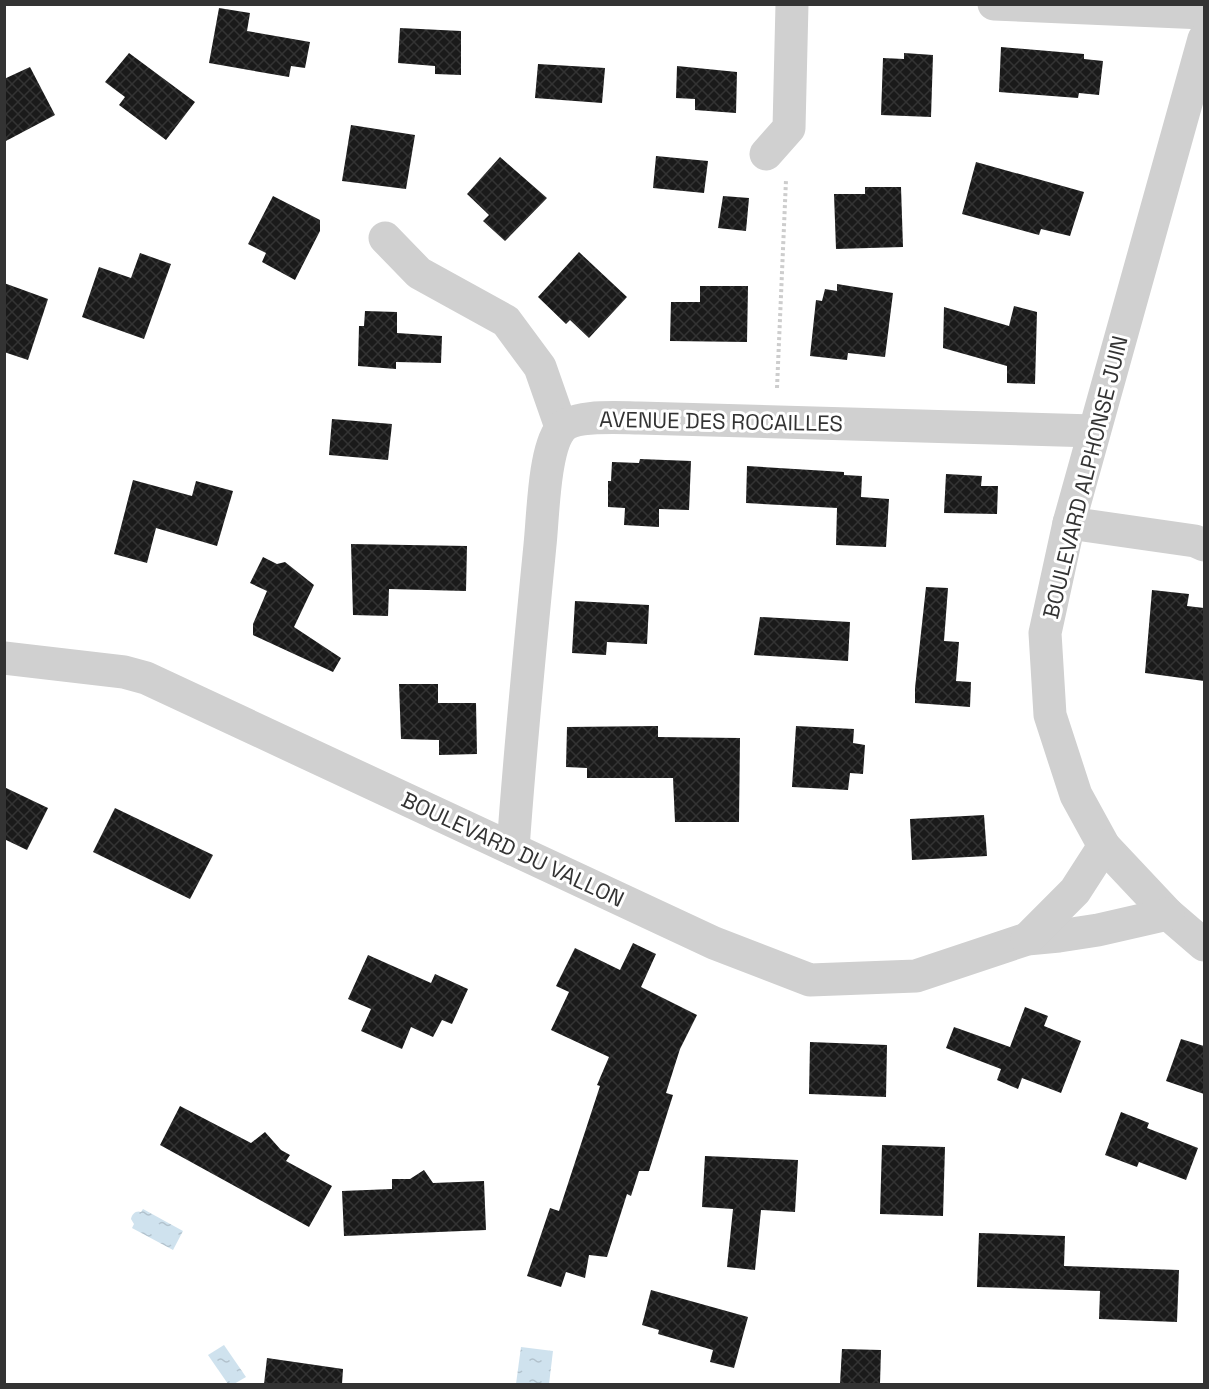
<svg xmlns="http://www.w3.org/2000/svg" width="1209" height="1389" font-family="'Space Grotesk',sans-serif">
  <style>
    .water { fill: url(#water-ripples) }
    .building { fill: url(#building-cross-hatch) }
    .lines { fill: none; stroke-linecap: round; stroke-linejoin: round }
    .path { stroke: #cdcdcd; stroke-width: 4; stroke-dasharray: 3 3; stroke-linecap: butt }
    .minor { stroke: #d0d0d0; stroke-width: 33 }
    .labels { text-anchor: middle; stroke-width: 6; stroke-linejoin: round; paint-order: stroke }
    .street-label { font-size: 22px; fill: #333; stroke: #fff }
  </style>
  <defs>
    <pattern id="water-ripples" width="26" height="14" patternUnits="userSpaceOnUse" patternTransform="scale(1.5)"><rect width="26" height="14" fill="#cfe2ee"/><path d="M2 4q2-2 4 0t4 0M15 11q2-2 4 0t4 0" fill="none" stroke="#b2c2cd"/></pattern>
    <pattern id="building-cross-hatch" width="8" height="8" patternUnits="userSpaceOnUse" patternTransform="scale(1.5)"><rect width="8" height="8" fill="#1a1a1a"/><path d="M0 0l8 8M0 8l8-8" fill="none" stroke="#333"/></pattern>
  </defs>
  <rect width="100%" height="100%" fill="#fff"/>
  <g class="water">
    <path d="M 143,1209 L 183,1231 L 173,1250 L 132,1228 L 134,1224 L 131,1219 C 132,1214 136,1210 141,1212 Z"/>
    <path d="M 224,1345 L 246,1377 L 234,1384 L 228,1384 L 208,1355 Z"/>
    <path d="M 521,1347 L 553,1351 L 549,1384 L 516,1384 Z"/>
  </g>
  <g class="building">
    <path d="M 219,8 L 250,13 L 247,31 L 310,42 L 305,68 L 291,66 L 289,77 L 209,63 Z"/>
    <path d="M 400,28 L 461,31 L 461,75 L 435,74 L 435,66 L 398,63 Z"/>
    <path d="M 1001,47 L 1084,54 L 1084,59 L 1103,61 L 1099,95 L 1079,93 L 1078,98 L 999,92 Z"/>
    <path d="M 129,53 L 195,102 L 166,140 L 119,105 L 125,97 L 105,82 Z"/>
    <path d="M 904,53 L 933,55 L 931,117 L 881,115 L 883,58 L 904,59 Z"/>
    <path d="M 538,64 L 605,68 L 602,103 L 535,98 Z"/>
    <path d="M 677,66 L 737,72 L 736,113 L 695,110 L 695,99 L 676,98 Z"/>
    <path d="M 30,67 L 55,115 L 4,142 L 4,79 Z"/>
    <path d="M 351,125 L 415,135 L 406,189 L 342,181 Z"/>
    <path d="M 656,156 L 708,161 L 704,193 L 653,188 Z"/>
    <path d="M 500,157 L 547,198 L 505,241 L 483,221 L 489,215 L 467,194 Z"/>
    <path d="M 976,162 L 1084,192 L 1070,236 L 1041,229 L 1039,235 L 962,214 Z"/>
    <path d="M 865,187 L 901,187 L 903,247 L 836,249 L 834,194 L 865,194 Z"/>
    <path d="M 273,196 L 320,220 L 320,231 L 295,280 L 262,262 L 266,253 L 248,244 Z"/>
    <path d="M 723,196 L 749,198 L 746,231 L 718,228 Z"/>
    <path d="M 579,252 L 627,297 L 589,338 L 570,320 L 566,324 L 538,297 Z"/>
    <path d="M 140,253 L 171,264 L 144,339 L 82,317 L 99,267 L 131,278 Z"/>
    <path d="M 4,283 L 48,299 L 28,360 L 4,352 Z"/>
    <path d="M 837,284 L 893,293 L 885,357 L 848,353 L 847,360 L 810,356 L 816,300 L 822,301 L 825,289 L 837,291 Z"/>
    <path d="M 700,286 L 748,286 L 747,342 L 670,341 L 671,302 L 700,302 Z"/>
    <path d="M 1014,306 L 1037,312 L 1035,384 L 1007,383 L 1007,366 L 943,348 L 944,307 L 1009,326 Z"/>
    <path d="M 365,311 L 397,312 L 397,333 L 442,336 L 441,363 L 396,362 L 396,369 L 358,366 L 359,326 L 364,326 Z"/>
    <path d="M 332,419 L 392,424 L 388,460 L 329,455 Z"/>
    <path d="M 640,459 L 691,461 L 689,510 L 659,509 L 659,527 L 624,525 L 625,508 L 608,507 L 608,481 L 611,481 L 612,462 L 639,463 Z"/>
    <path d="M 747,466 L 844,472 L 844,475 L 862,476 L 861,497 L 889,499 L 886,547 L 836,545 L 837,508 L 746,503 Z"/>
    <path d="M 946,474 L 982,476 L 981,486 L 998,486 L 997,514 L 944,513 Z"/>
    <path d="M 133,480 L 192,496 L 196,481 L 233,491 L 217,546 L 156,528 L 147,563 L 114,554 Z"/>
    <path d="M 351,544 L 467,546 L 466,591 L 389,589 L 388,616 L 353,615 Z"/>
    <path d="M 263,557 L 277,564 L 285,562 L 314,585 L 294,627 L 341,658 L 333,672 L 253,635 L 253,624 L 267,591 L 250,583 Z"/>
    <path d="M 926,587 L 948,588 L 944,641 L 959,642 L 956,681 L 971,682 L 970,707 L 915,703 L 915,688 Z"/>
    <path d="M 1152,590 L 1189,594 L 1187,606 L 1204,608 L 1204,681 L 1145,673 Z"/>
    <path d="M 575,601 L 649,605 L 647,644 L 607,642 L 606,655 L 572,653 Z"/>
    <path d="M 760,617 L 850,622 L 848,661 L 754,655 Z"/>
    <path d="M 399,684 L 438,684 L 438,703 L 476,703 L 477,754 L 439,755 L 439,740 L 401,739 Z"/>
    <path d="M 658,726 L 658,737 L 740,738 L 739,822 L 675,822 L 673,778 L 587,778 L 587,768 L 566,767 L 567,727 Z"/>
    <path d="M 796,726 L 854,729 L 853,743 L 865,745 L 863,774 L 850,773 L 848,790 L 792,787 Z"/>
    <path d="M 4,787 L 48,808 L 27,850 L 4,839 Z"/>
    <path d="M 115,808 L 213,855 L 190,899 L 93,852 Z"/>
    <path d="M 984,815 L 987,856 L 912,860 L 910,819 Z"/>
    <path d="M 633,943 L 656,954 L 641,987 L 697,1015 L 680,1049 L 666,1093 L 673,1095 L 649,1171 L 639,1171 L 631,1196 L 627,1194 L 607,1257 L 589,1255 L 585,1278 L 566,1272 L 561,1287 L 527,1276 L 550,1208 L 559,1211 L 600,1086 L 597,1085 L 609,1057 L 551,1030 L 569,992 L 556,986 L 575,948 L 620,970 Z"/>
    <path d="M 368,955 L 431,983 L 435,974 L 468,989 L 452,1024 L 442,1020 L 433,1037 L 411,1027 L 402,1049 L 361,1031 L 371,1009 L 348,999 Z"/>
    <path d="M 1025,1007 L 1048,1016 L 1044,1026 L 1081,1041 L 1061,1093 L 1022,1078 L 1018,1089 L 997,1080 L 1001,1069 L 946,1048 L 954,1027 L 1010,1047 Z"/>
    <path d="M 1181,1039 L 1204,1046 L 1204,1094 L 1166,1081 Z"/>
    <path d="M 810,1042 L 887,1045 L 886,1097 L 809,1094 Z"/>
    <path d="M 180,1106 L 251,1143 L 265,1132 L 281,1150 L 290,1155 L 286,1161 L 332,1186 L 309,1227 L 160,1145 Z"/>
    <path d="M 1121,1112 L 1149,1123 L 1147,1128 L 1198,1148 L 1186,1180 L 1139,1162 L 1137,1167 L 1105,1155 Z"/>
    <path d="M 882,1145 L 945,1147 L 943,1216 L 880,1214 Z"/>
    <path d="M 705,1156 L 798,1160 L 795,1212 L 761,1210 L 755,1270 L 727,1267 L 733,1209 L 702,1207 Z"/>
    <path d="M 424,1170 L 433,1183 L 484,1181 L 486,1230 L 344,1236 L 342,1191 L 392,1189 L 392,1179 L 410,1179 Z"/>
    <path d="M 979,1233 L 1065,1236 L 1064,1266 L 1179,1270 L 1177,1322 L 1099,1319 L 1100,1291 L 977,1287 Z"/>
    <path d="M 651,1290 L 748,1317 L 734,1368 L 710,1362 L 713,1350 L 658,1334 L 659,1330 L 642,1325 Z"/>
    <path d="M 842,1349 L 881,1350 L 880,1384 L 840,1384 Z"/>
    <path d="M 267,1358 L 343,1369 L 342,1384 L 264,1384 Z"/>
  </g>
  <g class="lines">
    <path class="path" d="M 777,388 L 786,180"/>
    <g class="minor">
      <path d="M 994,4 L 1204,13"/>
      <path d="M 1204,39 L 1069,523 L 1045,633 L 1050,715 L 1076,795 L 1104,846 L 1168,914 L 1204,945"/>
      <path d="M 766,154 L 789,128 L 792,4"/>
      <path d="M 385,238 L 419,273 L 506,321 L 540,367 L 561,427"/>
      <path d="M 1069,523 L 1195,541 L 1204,545"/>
      <path d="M 4,658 L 124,672 L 146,678 L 714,943 L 810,980 L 916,976 L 1027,939 L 1059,936 L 1098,930 L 1168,914"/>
      <path d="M 513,849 C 520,748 530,647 540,545 C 543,517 544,451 560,430 C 571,414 621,418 639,418 L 1094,431"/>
      <path d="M 1027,939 L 1075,891 L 1104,846"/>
    </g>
  </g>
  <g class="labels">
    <g class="street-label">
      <text transform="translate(721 421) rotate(1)" y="8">AVENUE DES ROCAILLES</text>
      <text transform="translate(1085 477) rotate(-76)" y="8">BOULEVARD ALPHONSE JUIN</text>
      <text transform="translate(513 849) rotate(25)" y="8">BOULEVARD DU VALLON</text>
    </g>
  </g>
  <rect width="1209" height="1389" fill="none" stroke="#333333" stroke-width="12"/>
</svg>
